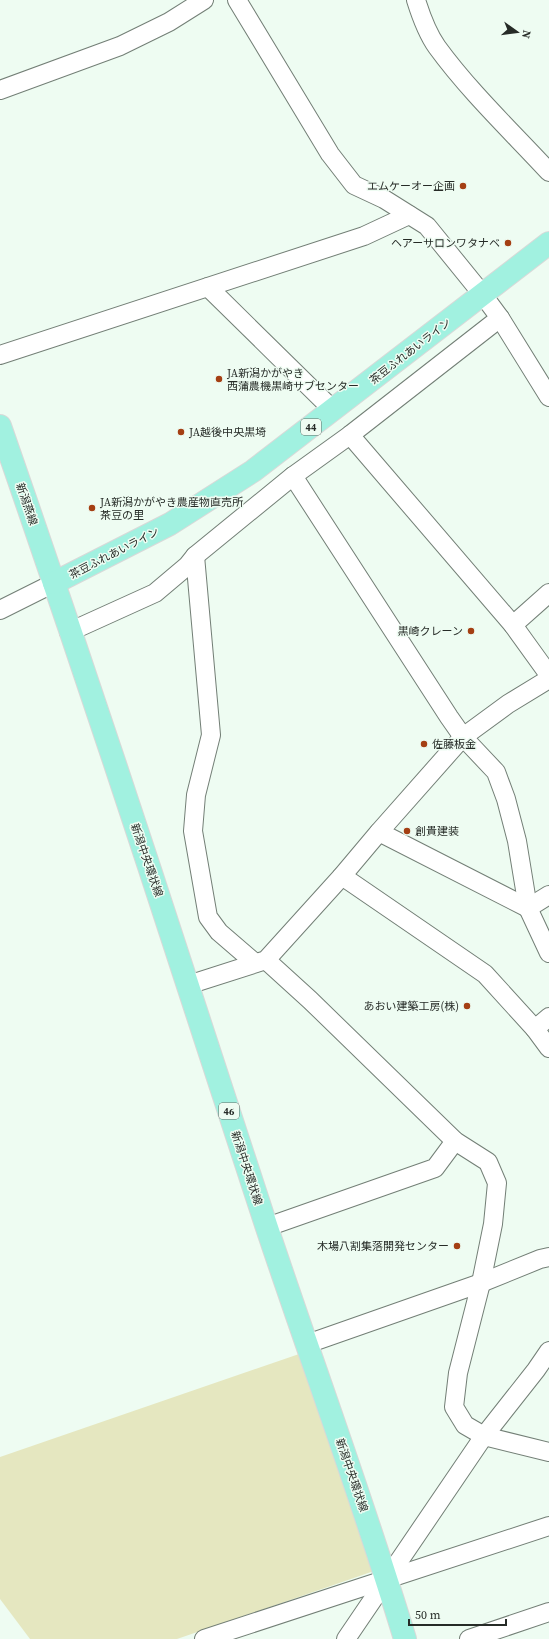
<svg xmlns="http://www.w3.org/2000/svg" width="549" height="1639" font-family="'Source Serif 4','Noto Sans JP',serif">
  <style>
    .green { fill: #e5e7c0 }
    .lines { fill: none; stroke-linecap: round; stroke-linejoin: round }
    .minor-casing { stroke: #737f76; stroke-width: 20 }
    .major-casing { stroke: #d8d9d8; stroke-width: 24 }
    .minor { stroke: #fff; stroke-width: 18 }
    .major { stroke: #a1f1e0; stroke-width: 22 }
    .poi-dot { fill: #a43f13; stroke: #eefcf2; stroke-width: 1.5 }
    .labels { text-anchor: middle; stroke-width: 3; stroke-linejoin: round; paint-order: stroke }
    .shield { fill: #eefcf2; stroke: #626a64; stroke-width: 1 }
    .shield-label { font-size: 10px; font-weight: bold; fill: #262b27 }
    .poi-label { font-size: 11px; fill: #262b27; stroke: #eefcf2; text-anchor: end }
    .street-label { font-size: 11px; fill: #262b27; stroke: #eefcf2 }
  </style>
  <rect width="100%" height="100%" fill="#eefcf2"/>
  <path class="green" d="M 302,1353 L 374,1571 L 177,1639 L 30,1639 L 0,1599 L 0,1457 Z"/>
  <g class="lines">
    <defs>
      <g id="minor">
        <path d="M 237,0 L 330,154 L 354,185 L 384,199 L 427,226 L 483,295 L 500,318 L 549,397"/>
        <path d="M 416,0 C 421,16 427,33 437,47 C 469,91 512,132 549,172"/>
        <path d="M 0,90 L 120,46 L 169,22 L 204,0"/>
        <path d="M 208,287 L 333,410"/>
        <path d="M 0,355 L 364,236 L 409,215"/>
        <path d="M 350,435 L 513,625 L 549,675"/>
        <path d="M 293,476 L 449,717 L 463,737 L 496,772 L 506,799 L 517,841 L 528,908 L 549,953"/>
        <path d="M 195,556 L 211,735 L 196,795 L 193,831 L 208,917 L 219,932 L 255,963"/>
        <path d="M 0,610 L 54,583"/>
        <path d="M 513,625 L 549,593"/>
        <path d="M 69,632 L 155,593 L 187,566 L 195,556 L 293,476 L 350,435 L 500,318"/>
        <path d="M 379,832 L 528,908"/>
        <path d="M 342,876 L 485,974 L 535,1029"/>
        <path d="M 528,908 L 549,895"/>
        <path d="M 266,960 L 310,1000 L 455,1141 L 488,1162 L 497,1183 L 493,1224 L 481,1283 L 458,1373 L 454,1407 L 465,1425 L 484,1436 L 549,1452"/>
        <path d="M 188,985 L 266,960 L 342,876 L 379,832 L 463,737 L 508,704 L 549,679"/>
        <path d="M 549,1017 L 535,1029 L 549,1048"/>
        <path d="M 267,1227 L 435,1168 L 455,1141"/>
        <path d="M 307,1344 L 481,1283 L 540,1259 L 549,1257"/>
        <path d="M 204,1639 L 549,1526"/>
        <path d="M 346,1639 L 484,1436 L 536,1370 L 549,1351"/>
        <path d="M 469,1639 L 549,1612"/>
      </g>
      <g id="major">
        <path d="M 0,426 C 64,610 126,795 186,980 C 213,1062 239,1143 266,1225 C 312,1363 363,1500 405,1639"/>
        <path d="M 54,583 L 170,524 L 253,471 L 549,243"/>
      </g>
    </defs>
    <use href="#minor" class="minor-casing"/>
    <use href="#major" class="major-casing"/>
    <use href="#minor" class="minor"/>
    <use href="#major" class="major"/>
  </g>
  <g class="poi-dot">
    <circle cx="463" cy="186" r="4"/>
    <circle cx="508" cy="243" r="4"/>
    <circle cx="219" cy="379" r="4"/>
    <circle cx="181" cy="432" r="4"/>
    <circle cx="92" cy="508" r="4"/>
    <circle cx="471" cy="631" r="4"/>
    <circle cx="424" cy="744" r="4"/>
    <circle cx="407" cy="831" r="4"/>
    <circle cx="467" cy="1006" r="4"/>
    <circle cx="457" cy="1246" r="4"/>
  </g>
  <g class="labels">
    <g class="shield">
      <rect x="301" y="419" width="20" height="16" rx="3"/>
      <rect x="219" y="1103" width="20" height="16" rx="3"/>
    </g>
    <g class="shield-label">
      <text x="311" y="431">44</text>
      <text x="229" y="1115">46</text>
    </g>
    <g class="poi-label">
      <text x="455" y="190">エムケーオー企画</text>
      <text x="500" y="247">ヘアーサロンワタナベ</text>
      <text x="227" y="377" text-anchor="start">JA新潟かがやき<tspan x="227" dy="13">西蒲農機黒崎サブセンター</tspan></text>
      <text x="189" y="436" text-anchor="start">JA越後中央黒埼</text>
      <text x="100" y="506" text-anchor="start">JA新潟かがやき農産物直売所<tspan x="100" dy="13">茶豆の里</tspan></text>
      <text x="463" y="635">黒崎クレーン</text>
      <text x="432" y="748" text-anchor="start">佐藤板金</text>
      <text x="415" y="835" text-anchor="start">創貴建装</text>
      <text x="459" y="1010">あおい建築工房(株)</text>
      <text x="449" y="1250">木場八割集落開発センター</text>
    </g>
    <g class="street-label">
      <text transform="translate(410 351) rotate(-38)" y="4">茶豆ふれあいライン</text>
      <text transform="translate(27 504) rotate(71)" y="4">新潟燕線</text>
      <text transform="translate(114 553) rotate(-27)" y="4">茶豆ふれあいライン</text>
      <text transform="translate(147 860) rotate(71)" y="4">新潟中央環状線</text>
      <text transform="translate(247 1168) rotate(72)" y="4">新潟中央環状線</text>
      <text transform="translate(352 1475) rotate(71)" y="4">新潟中央環状線</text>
    </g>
  </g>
  <g transform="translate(517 32) rotate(104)" stroke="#eefcf2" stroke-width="3" paint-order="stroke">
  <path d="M0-3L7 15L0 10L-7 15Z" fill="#262b27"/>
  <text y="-6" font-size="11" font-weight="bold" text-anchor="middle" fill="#262b27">N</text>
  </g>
  <path d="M409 1619v6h97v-6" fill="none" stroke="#262b27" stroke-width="2"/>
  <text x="415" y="1619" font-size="12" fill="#262b27" stroke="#eefcf2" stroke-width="3" paint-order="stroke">50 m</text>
</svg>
